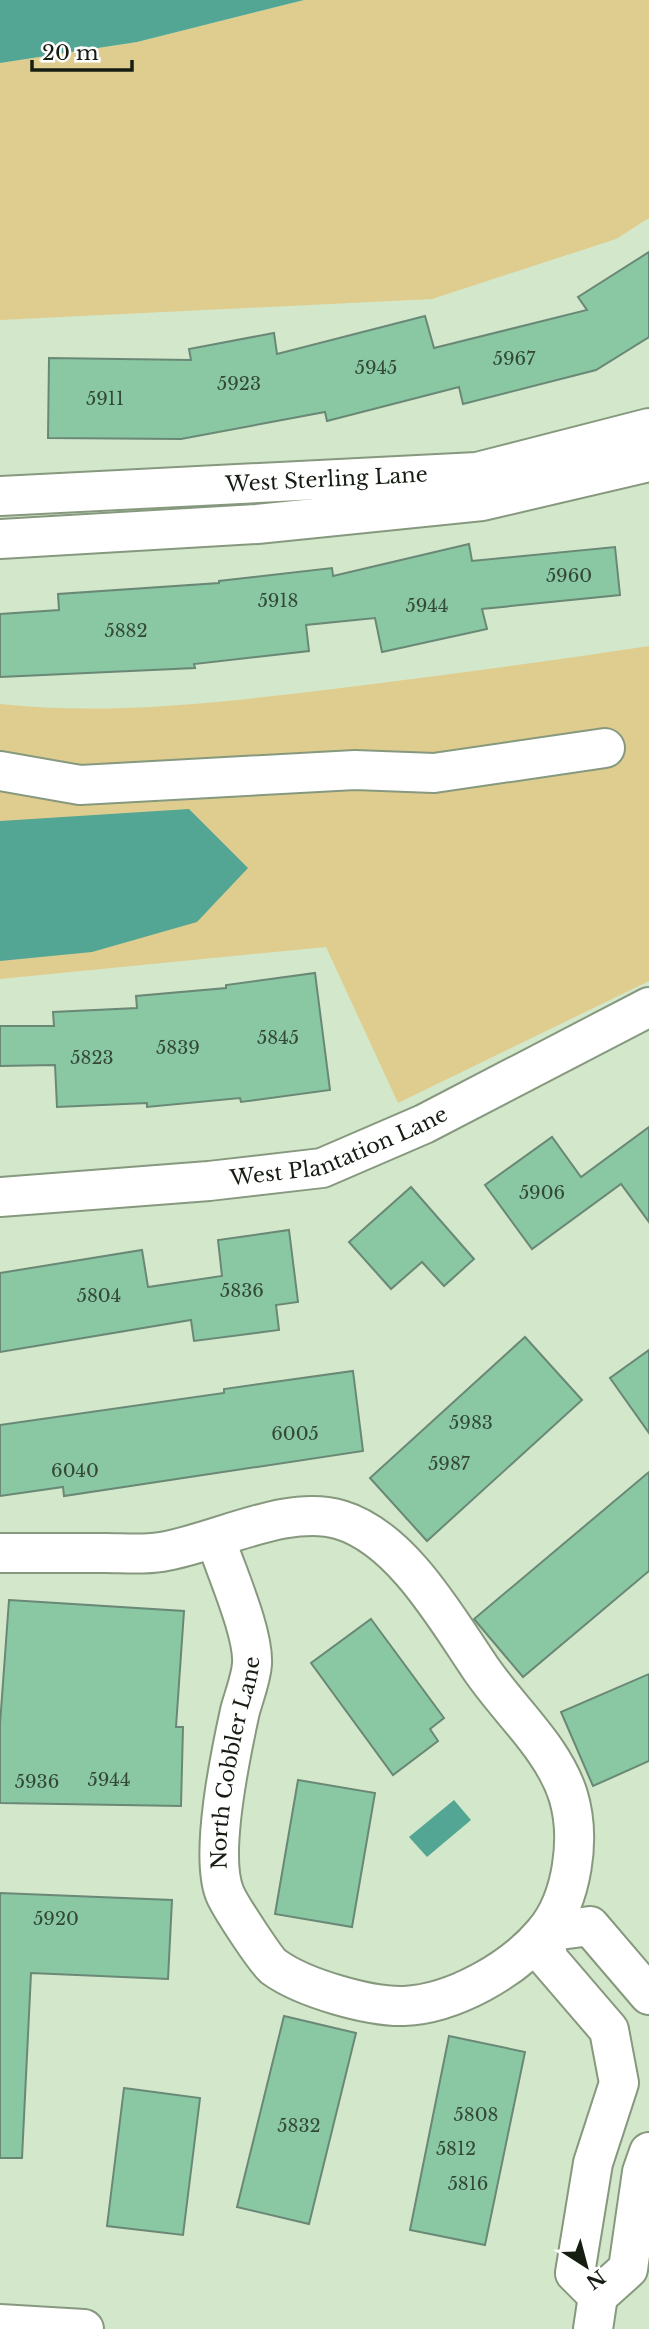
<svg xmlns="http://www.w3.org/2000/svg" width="649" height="2329" font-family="'Libre Baskerville',serif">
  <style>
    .green { fill: #dfcd8f }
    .water { fill: #53a594 }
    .building { fill: #89c8a3; stroke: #6a8876; stroke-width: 2 }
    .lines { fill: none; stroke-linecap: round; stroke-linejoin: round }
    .minor-casing { stroke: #86997e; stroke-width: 42 }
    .major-casing { stroke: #86997e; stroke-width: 42 }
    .minor { stroke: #fff; stroke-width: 38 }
    .major { stroke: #fff; stroke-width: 38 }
    .labels { text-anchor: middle; stroke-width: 5; stroke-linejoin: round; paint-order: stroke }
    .number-label { font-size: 18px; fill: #334837 }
    .street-label { font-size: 21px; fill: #161d13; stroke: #fff }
  </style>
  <rect width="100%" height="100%" fill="#d3e7ca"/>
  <g class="green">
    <path d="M 304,0 L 649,0 L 649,218 L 616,239 L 432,299 L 0,320 L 0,63 L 137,42 Z"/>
    <path d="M 649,646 L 649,981 L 398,1103 L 326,947 L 0,979 L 0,704 C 111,716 223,702 333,689 C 439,676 544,662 649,646 Z"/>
  </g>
  <g class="water">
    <path d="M 0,0 L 304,0 L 137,42 L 0,63 Z"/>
    <path d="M 189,809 L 248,868 L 197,922 L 92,952 L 0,961 L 0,821 Z"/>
    <path d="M 454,1800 L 471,1820 L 427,1857 L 409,1837 Z"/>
  </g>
  <g class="building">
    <path d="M 649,252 L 649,337 L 596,370 L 463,404 L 459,387 L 327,421 L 325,412 L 181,439 L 48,438 L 49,358 L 191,360 L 189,349 L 274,333 L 277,354 L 425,316 L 434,348 L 587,310 L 578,297 Z"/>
    <path d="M 469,544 L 472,561 L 615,547 L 620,595 L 482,609 L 487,629 L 382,652 L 375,618 L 306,625 L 309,651 L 194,664 L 195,668 L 0,677 L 0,614 L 59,610 L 58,594 L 219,583 L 219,581 L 332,568 L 333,576 Z"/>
    <path d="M 315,973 L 330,1090 L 241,1102 L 240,1098 L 147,1107 L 147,1103 L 57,1107 L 55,1065 L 0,1066 L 0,1026 L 54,1026 L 53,1012 L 137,1008 L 136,996 L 226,988 L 226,985 Z"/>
    <path d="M 649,1127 L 649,1222 L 621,1184 L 532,1249 L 485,1185 L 552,1137 L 581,1177 Z"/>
    <path d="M 411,1187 L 474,1259 L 444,1286 L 422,1262 L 391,1289 L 349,1242 Z"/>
    <path d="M 289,1230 L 298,1302 L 276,1305 L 279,1330 L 194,1341 L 191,1320 L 0,1352 L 0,1273 L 142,1250 L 148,1287 L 222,1276 L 218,1240 Z"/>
    <path d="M 525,1337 L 582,1400 L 427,1541 L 370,1478 Z"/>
    <path d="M 649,1350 L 649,1433 L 610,1378 Z"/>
    <path d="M 353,1371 L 363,1451 L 64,1496 L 63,1487 L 0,1496 L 0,1425 L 224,1393 L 224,1389 Z"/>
    <path d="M 649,1472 L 649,1571 L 523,1677 L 474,1619 Z"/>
    <path d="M 9,1600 L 184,1611 L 176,1727 L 183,1727 L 181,1806 L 0,1803 L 0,1724 Z"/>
    <path d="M 371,1619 L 444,1718 L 430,1729 L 438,1741 L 393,1775 L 311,1663 Z"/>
    <path d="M 649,1674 L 649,1761 L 593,1786 L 561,1712 Z"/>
    <path d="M 298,1780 L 375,1793 L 352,1927 L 275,1914 Z"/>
    <path d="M 0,1893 L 172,1900 L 168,1979 L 31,1973 L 22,2158 L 0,2158 Z"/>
    <path d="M 284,2016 L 356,2033 L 309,2224 L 237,2207 Z"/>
    <path d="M 449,2036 L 525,2052 L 485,2245 L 410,2230 Z"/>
    <path d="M 124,2088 L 200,2098 L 183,2235 L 107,2226 Z"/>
  </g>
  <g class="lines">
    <defs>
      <g id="minor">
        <path id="s1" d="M 0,496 L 477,472 L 649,428"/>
        <path d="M 0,539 L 257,524 L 482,501 L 649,462"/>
        <path d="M 0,771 L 80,785 L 355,770 L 434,773 L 605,748"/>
        <path id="s2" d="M 0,1197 L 209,1181 L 322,1168 L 424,1124 L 649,1007"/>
        <path id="s3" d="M 0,1553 C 35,1553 70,1553 105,1553 C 123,1553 143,1555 161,1552 C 217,1543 288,1503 341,1520 C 400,1538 444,1614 477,1663 C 505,1707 552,1745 568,1795 C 581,1837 573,1899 544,1933 C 513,1970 453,2004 404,2006 C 369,2007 303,1988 274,1967 C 266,1961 230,1906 225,1894 C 209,1856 231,1752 240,1711 C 244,1696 251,1679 252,1664 C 254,1633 226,1571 216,1540"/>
        <path d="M 649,1995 L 590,1926 L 545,1932 L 548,1959 L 609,2030 L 619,2083 L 593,2163 L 575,2273 L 598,2296 L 628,2269 L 642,2172 L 649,2152"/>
        <path d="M 593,2329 L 598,2296"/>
      </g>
      <path id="major" d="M 0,2324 L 84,2329"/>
    </defs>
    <use href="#minor" class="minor-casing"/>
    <use href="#major" class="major-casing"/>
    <use href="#minor" class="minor"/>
    <use href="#major" class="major"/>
  </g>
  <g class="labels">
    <g class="number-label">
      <text x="514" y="365">5967</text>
      <text x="376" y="374">5945</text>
      <text x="239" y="390">5923</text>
      <text x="105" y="405">5911</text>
      <text x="569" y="582">5960</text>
      <text x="278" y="607">5918</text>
      <text x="427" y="612">5944</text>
      <text x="126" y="637">5882</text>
      <text x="278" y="1044">5845</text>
      <text x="178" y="1054">5839</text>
      <text x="92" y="1064">5823</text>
      <text x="542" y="1199">5906</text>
      <text x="242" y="1297">5836</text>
      <text x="99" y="1302">5804</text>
      <text x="471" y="1429">5983</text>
      <text x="295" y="1440">6005</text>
      <text x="449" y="1470">5987</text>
      <text x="75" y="1477">6040</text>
      <text x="109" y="1786">5944</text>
      <text x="37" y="1788">5936</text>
      <text x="56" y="1925">5920</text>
      <text x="476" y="2121">5808</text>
      <text x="299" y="2132">5832</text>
      <text x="456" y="2155">5812</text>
      <text x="468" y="2190">5816</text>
    </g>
    <g class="street-label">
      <text dy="7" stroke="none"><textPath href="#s1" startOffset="327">West Sterling Lane</textPath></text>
      <text dy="7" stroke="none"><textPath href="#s2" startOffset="345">West Plantation Lane</textPath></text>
      <text dy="7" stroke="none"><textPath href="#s3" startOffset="1374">North Cobbler Lane</textPath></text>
    </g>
  </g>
  <g transform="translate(586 2266) rotate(144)" stroke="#ffffff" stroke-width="5" paint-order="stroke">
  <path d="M0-5L12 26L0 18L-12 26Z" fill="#161d13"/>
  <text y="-10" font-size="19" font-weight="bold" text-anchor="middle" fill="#161d13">N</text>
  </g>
  <path d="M32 60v10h100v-10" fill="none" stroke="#161d13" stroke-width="3.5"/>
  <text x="42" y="60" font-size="21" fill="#161d13" stroke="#ffffff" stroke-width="5" paint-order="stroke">20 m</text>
</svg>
